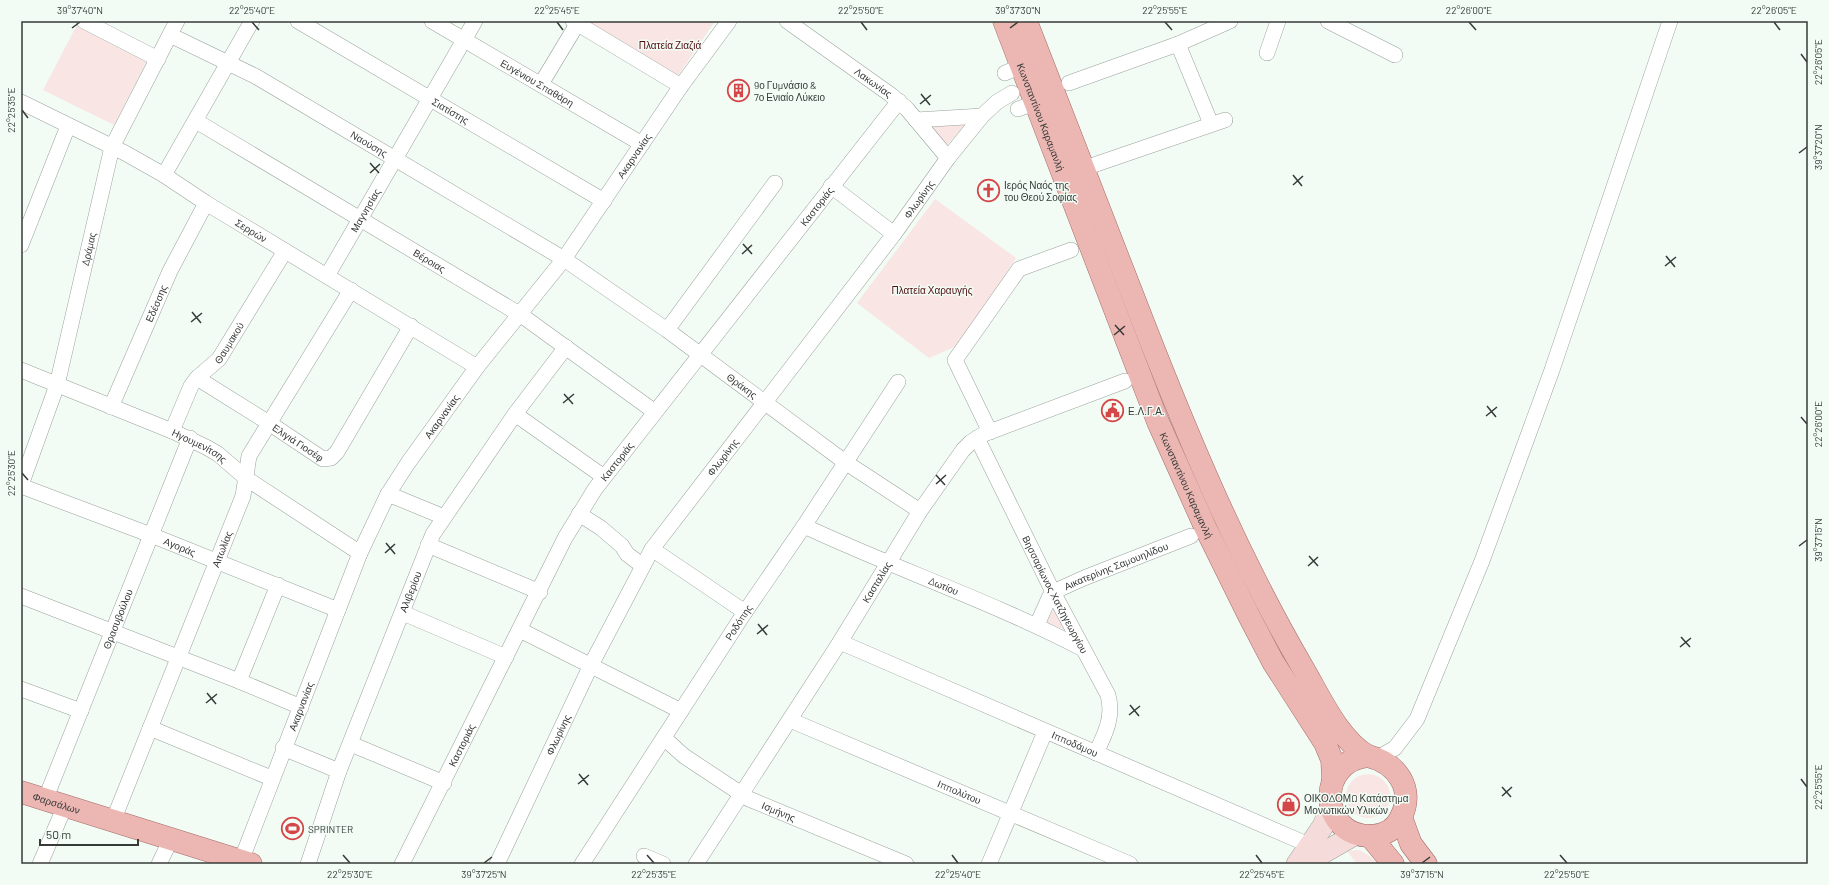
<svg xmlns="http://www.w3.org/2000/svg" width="1829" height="885" font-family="Barlow,sans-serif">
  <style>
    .green { fill: #f9e6e4 }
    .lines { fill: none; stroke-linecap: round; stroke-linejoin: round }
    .street-casing { stroke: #9aa39c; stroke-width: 16 }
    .secondary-casing { stroke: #9aa39c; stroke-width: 22 }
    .primary-casing { stroke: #a46c67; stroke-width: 23 }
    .street { stroke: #fff; stroke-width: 15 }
    .secondary { stroke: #f5dbd9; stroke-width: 21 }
    .primary { stroke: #ecb6b3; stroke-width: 22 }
    .ticks { fill: none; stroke: #373b38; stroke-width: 1.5 }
    .labels { text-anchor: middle; stroke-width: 3; stroke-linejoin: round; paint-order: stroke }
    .park-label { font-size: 10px; fill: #4f0f12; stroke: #f2fbf4 }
    .street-label { font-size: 10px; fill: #373b38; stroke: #f2fbf4 }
    .poi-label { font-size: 10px; fill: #373b38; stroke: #f2fbf4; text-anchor: start }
    .neatline { fill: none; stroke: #373b38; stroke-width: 1.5 }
    .ticks-label { font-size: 10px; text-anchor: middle; fill: #373b38 }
  </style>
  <rect width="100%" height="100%" fill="#f2fbf4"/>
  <g class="green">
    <path d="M 79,21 L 149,57 L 114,125 L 43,90 Z"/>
    <path d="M 589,21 L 715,21 L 677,77 L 587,25 Z"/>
    <path d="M 966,124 L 946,146 L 927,125 Z"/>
    <path d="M 935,199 L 1016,258 L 959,345 L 929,358 L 857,303 Z"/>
    <path d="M 1054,608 L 1066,630 L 1047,623 Z"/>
    <circle cx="1368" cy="796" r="22"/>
    <path d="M 1359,850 L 1368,855 L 1378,864 L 1357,864 L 1347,851 Z"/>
  </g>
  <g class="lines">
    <defs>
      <g id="street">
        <path d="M 84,21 L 158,59"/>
        <path id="s1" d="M 298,21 L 604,201"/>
        <path id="s2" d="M 432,21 L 642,144"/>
        <path d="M 573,21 L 681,86"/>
        <path id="s3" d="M 787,21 L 891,95 L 907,109 L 948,158"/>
        <path d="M 1328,21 L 1395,55"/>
        <path id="s4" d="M 170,35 L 255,76 L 564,259 L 667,330 L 845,462 L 920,511"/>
        <path d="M 1178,44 L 1209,119"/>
        <path d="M 1267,53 L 1278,21"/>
        <path d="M 1005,73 L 1021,66"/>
        <path d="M 1069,83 L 1178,44 L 1230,21"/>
        <path d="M 541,84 L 579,21"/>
        <path id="s5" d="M 21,102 L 125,153 L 164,175 L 206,203 L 477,367"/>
        <path d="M 1018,109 L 1035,103"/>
        <path d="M 916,120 L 982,116"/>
        <path id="s6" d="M 196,121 L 521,315 L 655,412"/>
        <path d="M 1082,169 L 1225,120"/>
        <path d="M 164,175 L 252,21"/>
        <path d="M 831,186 L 894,234"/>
        <path d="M 21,245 L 68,126"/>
        <path id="s7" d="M 327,276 L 475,21"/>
        <path d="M 667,330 L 775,183"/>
        <path id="s8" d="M 21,370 L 172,431 L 206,447 L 218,454 L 247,479 L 360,553"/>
        <path id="s9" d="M 197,378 L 269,423 L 323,459 L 331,458 L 337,452 L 411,326"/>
        <path id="s10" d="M 111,407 L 170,271 L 206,203"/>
        <path d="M 515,414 L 604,477"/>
        <path id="s11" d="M 172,431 L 191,386 L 197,378 L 219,359 L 285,251"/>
        <path d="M 990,432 L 955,360 L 1019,269 L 1071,250"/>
        <path id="s12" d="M 977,438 L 1053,592 L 1108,695 C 1114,717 1105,734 1096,753"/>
        <path id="s13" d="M 21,485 L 57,385 L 112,147 L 177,21"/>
        <path id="s14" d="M 21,486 L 151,535 L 338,610"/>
        <path d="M 388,494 L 444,517"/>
        <path d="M 579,514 L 601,528 L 622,546 L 627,554 L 643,566"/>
        <path id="s15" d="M 804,526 C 896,569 993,602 1083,649"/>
        <path d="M 428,545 L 540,592"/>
        <path d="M 652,549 L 745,612"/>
        <path d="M 21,596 L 239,681 L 301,707"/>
        <path d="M 403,613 L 506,657"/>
        <path id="s16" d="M 1037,625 L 1049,598 L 1053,592 L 1084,578 L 1191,536"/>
        <path d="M 520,630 L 681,711"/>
        <path id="s17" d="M 840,642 L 1309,845"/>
        <path d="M 239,681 L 278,585"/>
        <path d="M 21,689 L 81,711"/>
        <path id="s18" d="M 790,720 L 1130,864"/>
        <path d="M 150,728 L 271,778"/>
        <path id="s19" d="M 664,738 L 684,756 L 749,799 L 906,864"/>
        <path d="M 351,744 L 444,783"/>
        <path d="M 283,748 L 339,771"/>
        <path d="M 1378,758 L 1395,748 L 1417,719 L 1482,561 L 1552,370 L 1670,21"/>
        <path id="s20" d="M 45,800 L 190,438"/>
        <path id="s21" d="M 113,821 L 243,496 L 249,456 L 351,290"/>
        <path d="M 644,856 L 663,864"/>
        <path id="s22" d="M 241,861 L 360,553 L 388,494 L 408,463 L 477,367 L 564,259 L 681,86 L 729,21"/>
        <path d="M 40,864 L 65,806"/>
        <path d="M 159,864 L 171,839"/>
        <path id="s23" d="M 308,864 L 339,771 L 433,534 L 515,414 L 566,347"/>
        <path id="s24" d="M 402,864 L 565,538 L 595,489 L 899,101"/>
        <path id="s25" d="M 497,864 L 591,665 L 652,549 L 894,234 L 948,158 L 982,116 L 997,102 L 1012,93"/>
        <path id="s26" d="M 582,864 L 745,612 L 804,526 L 898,382"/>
        <path id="s27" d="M 696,864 L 840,642 L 920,511 L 963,450 L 971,442 L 984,434 L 1125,381"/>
        <path d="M 989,864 L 1045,732"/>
      </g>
      <g id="secondary">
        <path d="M 1297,864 L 1323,826 L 1331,806"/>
        <path d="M 1304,864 L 1356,834"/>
      </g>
      <g id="primary">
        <path id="s28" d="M 1004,21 L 1158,422 L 1206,529 L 1249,616 L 1273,662 L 1325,743 L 1332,760 L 1333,779"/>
        <path d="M 1026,21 C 1062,113 1097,204 1133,296 C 1182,423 1234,550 1303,668 C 1320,697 1339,740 1368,756"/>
        <path d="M 1368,756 C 1397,763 1415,789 1401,817 C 1396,829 1385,835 1372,836 C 1318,837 1316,761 1368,756 Z"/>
        <path id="s29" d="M 21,792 L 251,864"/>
        <path d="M 1401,817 L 1411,844 L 1426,864"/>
        <path d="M 1370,836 L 1393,864"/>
      </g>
    </defs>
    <use href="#street" class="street-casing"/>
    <use href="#secondary" class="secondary-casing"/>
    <use href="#primary" class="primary-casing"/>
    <use href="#street" class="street"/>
    <use href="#secondary" class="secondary"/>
    <use href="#primary" class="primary"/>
  </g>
  <path class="ticks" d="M 252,22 L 259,30M 557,22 L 563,30M 861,22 L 867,30M 1165,22 L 1172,30M 1469,22 L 1476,30M 1774,22 L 1780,30M 72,28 L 80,22M 1010,28 L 1018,22M 1801,54 L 1807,62M 921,94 L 930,105M 920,104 L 931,95M 22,110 L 28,118M 1799,153 L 1807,147M 370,163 L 379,173M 370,173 L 380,164M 1293,175 L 1302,186M 1293,185 L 1303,176M 743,244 L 752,254M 742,254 L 752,245M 1666,256 L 1675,267M 1665,266 L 1676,257M 192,312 L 201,323M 191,322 L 202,313M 1115,325 L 1124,335M 1114,335 L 1125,326M 564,394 L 573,404M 563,403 L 574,394M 1487,406 L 1496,417M 1486,416 L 1497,407M 1801,417 L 1807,424M 22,473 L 28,480M 936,475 L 945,485M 936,484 L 946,475M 386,543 L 395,554M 1799,546 L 1807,540M 385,553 L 395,544M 1309,556 L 1318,566M 1308,566 L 1318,557M 758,624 L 767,635M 757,634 L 768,625M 1681,637 L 1690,647M 1680,647 L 1691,638M 207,693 L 216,704M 206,703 L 217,694M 1130,705 L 1139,716M 1129,715 L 1140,706M 579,774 L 588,785M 1801,779 L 1807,787M 578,784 L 589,775M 1502,787 L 1511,797M 1502,796 L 1512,787M 343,855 L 350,863M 647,855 L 654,863M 952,855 L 958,863M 1256,855 L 1262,863M 1560,855 L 1567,863M 484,863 L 492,857M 1422,863 L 1430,857"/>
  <defs>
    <symbol id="building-ring" viewBox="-11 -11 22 22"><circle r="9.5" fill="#f2fbf4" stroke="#d54648" stroke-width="1.5"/><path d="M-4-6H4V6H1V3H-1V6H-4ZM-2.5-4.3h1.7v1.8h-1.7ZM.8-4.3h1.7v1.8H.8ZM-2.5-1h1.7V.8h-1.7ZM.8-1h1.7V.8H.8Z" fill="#d54648"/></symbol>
    <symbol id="church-ring" viewBox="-11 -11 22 22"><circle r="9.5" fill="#f2fbf4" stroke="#d54648" stroke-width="1.5"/><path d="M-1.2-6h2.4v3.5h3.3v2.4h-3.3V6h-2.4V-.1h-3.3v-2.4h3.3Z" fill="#d54648"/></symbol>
    <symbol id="civic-ring" viewBox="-11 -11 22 22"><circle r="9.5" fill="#f2fbf4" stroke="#d54648" stroke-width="1.5"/><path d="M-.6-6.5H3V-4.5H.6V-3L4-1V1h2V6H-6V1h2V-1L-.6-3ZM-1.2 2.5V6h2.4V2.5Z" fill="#d54648"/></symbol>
    <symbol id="shop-ring" viewBox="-11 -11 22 22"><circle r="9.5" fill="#f2fbf4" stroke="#d54648" stroke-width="1.5"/><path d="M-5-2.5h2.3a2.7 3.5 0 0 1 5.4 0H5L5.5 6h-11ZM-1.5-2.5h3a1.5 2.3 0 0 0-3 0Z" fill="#d54648"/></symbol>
    <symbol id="stadium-ring" viewBox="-11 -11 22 22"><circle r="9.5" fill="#f2fbf4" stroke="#d54648" stroke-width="1.5"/><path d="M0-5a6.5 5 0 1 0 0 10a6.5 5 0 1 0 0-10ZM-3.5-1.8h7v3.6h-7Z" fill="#d54648"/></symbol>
  </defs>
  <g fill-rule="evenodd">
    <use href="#building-ring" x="726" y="78" width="25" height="25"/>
    <use href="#church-ring" x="976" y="178" width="25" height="25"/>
    <use href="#civic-ring" x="1100" y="398" width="25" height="25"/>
    <use href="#shop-ring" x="1276" y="792" width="25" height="25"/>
    <use href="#stadium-ring" x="280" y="816" width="25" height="25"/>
  </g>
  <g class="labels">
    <g class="park-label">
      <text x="670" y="49">Πλατεία Ζιαζιά</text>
      <text x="932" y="294">Πλατεία Χαραυγής</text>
    </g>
    <g class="street-label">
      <text dy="4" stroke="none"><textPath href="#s2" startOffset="122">Ευγένιου Σπαθάρη</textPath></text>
      <text dy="4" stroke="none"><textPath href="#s3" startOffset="106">Λακωνίας</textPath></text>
      <text dy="4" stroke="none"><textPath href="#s1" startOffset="177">Σιατίστης</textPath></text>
      <text dy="4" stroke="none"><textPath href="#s28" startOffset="103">Κωνσταντίνου Καραμανλή</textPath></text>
      <text dy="4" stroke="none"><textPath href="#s4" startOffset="227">Ναούσης</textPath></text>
      <text dy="4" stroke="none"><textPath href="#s22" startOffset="814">Ακαρνανίας</textPath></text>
      <text dy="4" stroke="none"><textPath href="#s25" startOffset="791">Φλωρίνης</textPath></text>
      <text dy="4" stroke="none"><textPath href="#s24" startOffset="781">Καστοριάς</textPath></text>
      <text dy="4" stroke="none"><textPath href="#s7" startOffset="76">Μαγνησίας</textPath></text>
      <text dy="4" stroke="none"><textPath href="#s5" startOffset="264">Σερρών</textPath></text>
      <text dy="4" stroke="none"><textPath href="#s13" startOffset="246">Δράμας</textPath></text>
      <text dy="4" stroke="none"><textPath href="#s6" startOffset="272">Βέροιας</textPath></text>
      <text dy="4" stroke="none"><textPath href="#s10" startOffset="113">Εδέσσης</textPath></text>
      <text dy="4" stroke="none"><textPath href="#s11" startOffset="107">Θαυμακού</textPath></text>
      <text dy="4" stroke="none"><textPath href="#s4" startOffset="672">Θράκης</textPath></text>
      <text dy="4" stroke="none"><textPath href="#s22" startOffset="490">Ακαρνανίας</textPath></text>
      <text dy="4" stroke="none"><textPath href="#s9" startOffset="120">Ελιγιά Γιοσέφ</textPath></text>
      <text dy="4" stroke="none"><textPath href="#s8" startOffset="194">Ηγουμενίτσης</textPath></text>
      <text dy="4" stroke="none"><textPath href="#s25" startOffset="467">Φλωρίνης</textPath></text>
      <text dy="4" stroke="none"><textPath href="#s24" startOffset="457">Καστοριάς</textPath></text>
      <text dy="4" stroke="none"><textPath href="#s28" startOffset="499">Κωνσταντίνου Καραμανλή</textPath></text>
      <text dy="4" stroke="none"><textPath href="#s14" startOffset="170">Αγοράς</textPath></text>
      <text dy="4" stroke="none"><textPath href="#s21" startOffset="293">Αιτωλίας</textPath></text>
      <text dy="4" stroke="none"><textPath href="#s16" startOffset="105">Αικατερίνης Σαμουηλίδου</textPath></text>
      <text dy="4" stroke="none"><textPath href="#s27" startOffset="335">Κασταλίας</textPath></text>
      <text dy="4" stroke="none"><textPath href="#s15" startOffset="152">Δωτίου</textPath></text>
      <text dy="4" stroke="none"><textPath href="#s23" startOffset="291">Αλιβερίου</textPath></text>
      <text dy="4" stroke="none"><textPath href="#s12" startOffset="175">Βησσαρίωνος Χατζηγεωργίου</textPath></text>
      <text dy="4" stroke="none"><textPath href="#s20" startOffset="195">Θρασυβούλου</textPath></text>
      <text dy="4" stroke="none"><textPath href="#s26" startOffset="288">Ροδόπης</textPath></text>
      <text dy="4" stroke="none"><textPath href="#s22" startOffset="166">Ακαρνανίας</textPath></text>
      <text dy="4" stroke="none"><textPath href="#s25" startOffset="143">Φλωρίνης</textPath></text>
      <text dy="4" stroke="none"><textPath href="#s17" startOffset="256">Ιπποδάμου</textPath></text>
      <text dy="4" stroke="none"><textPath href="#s24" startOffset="133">Καστοριάς</textPath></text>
      <text dy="4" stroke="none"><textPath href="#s18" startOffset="184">Ιππολύτου</textPath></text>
      <text dy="4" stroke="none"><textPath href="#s29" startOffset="37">Φαρσάλων</textPath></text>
      <text dy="4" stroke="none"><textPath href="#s19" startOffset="137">Ισμήνης</textPath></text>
    </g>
    <g class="poi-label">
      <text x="754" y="89">9ο Γυμνάσιο &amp;<tspan x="754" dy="12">7ο Ενιαίο Λύκειο</tspan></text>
      <text x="1004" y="189">Ιερός Ναός της<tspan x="1004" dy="12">του Θεού Σοφίας</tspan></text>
      <text x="1128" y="415">Ε.Λ.Γ.Α.</text>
      <text x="1304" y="802">ΟΙΚΟΔΟΜΩ Κατάστημα<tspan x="1304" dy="12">Μονωτικών Υλικών</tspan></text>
      <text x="308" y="833">SPRINTER</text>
    </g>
  </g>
  <rect width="1829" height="885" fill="none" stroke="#f2fbf4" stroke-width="44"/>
  <path d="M40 839v6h98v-6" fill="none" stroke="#373b38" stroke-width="2"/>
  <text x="46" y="839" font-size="12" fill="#373b38" stroke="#f2fbf4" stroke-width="3" paint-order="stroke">50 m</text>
  <rect x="22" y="22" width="1785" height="841" class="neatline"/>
  <g class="ticks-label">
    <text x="80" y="14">39°37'40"N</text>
    <text x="252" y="14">22°25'40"E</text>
    <text x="557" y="14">22°25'45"E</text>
    <text x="861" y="14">22°25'50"E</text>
    <text x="1018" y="14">39°37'30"N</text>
    <text x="1165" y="14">22°25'55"E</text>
    <text x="1469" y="14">22°26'00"E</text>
    <text x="1774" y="14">22°26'05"E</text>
    <text transform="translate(1818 62) rotate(-90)" y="4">22°26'05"E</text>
    <text transform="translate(11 110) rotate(-90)" y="4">22°25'35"E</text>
    <text transform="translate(1818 147) rotate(-90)" y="4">39°37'20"N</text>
    <text transform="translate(1818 424) rotate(-90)" y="4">22°26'00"E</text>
    <text transform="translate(11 473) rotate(-90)" y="4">22°25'30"E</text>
    <text transform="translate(1818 540) rotate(-90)" y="4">39°37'15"N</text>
    <text transform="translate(1818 787) rotate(-90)" y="4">22°25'55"E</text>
    <text x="350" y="878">22°25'30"E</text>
    <text x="484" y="878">39°37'25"N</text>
    <text x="654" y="878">22°25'35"E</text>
    <text x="958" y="878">22°25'40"E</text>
    <text x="1262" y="878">22°25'45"E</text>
    <text x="1422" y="878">39°37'15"N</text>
    <text x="1567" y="878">22°25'50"E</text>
  </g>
</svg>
